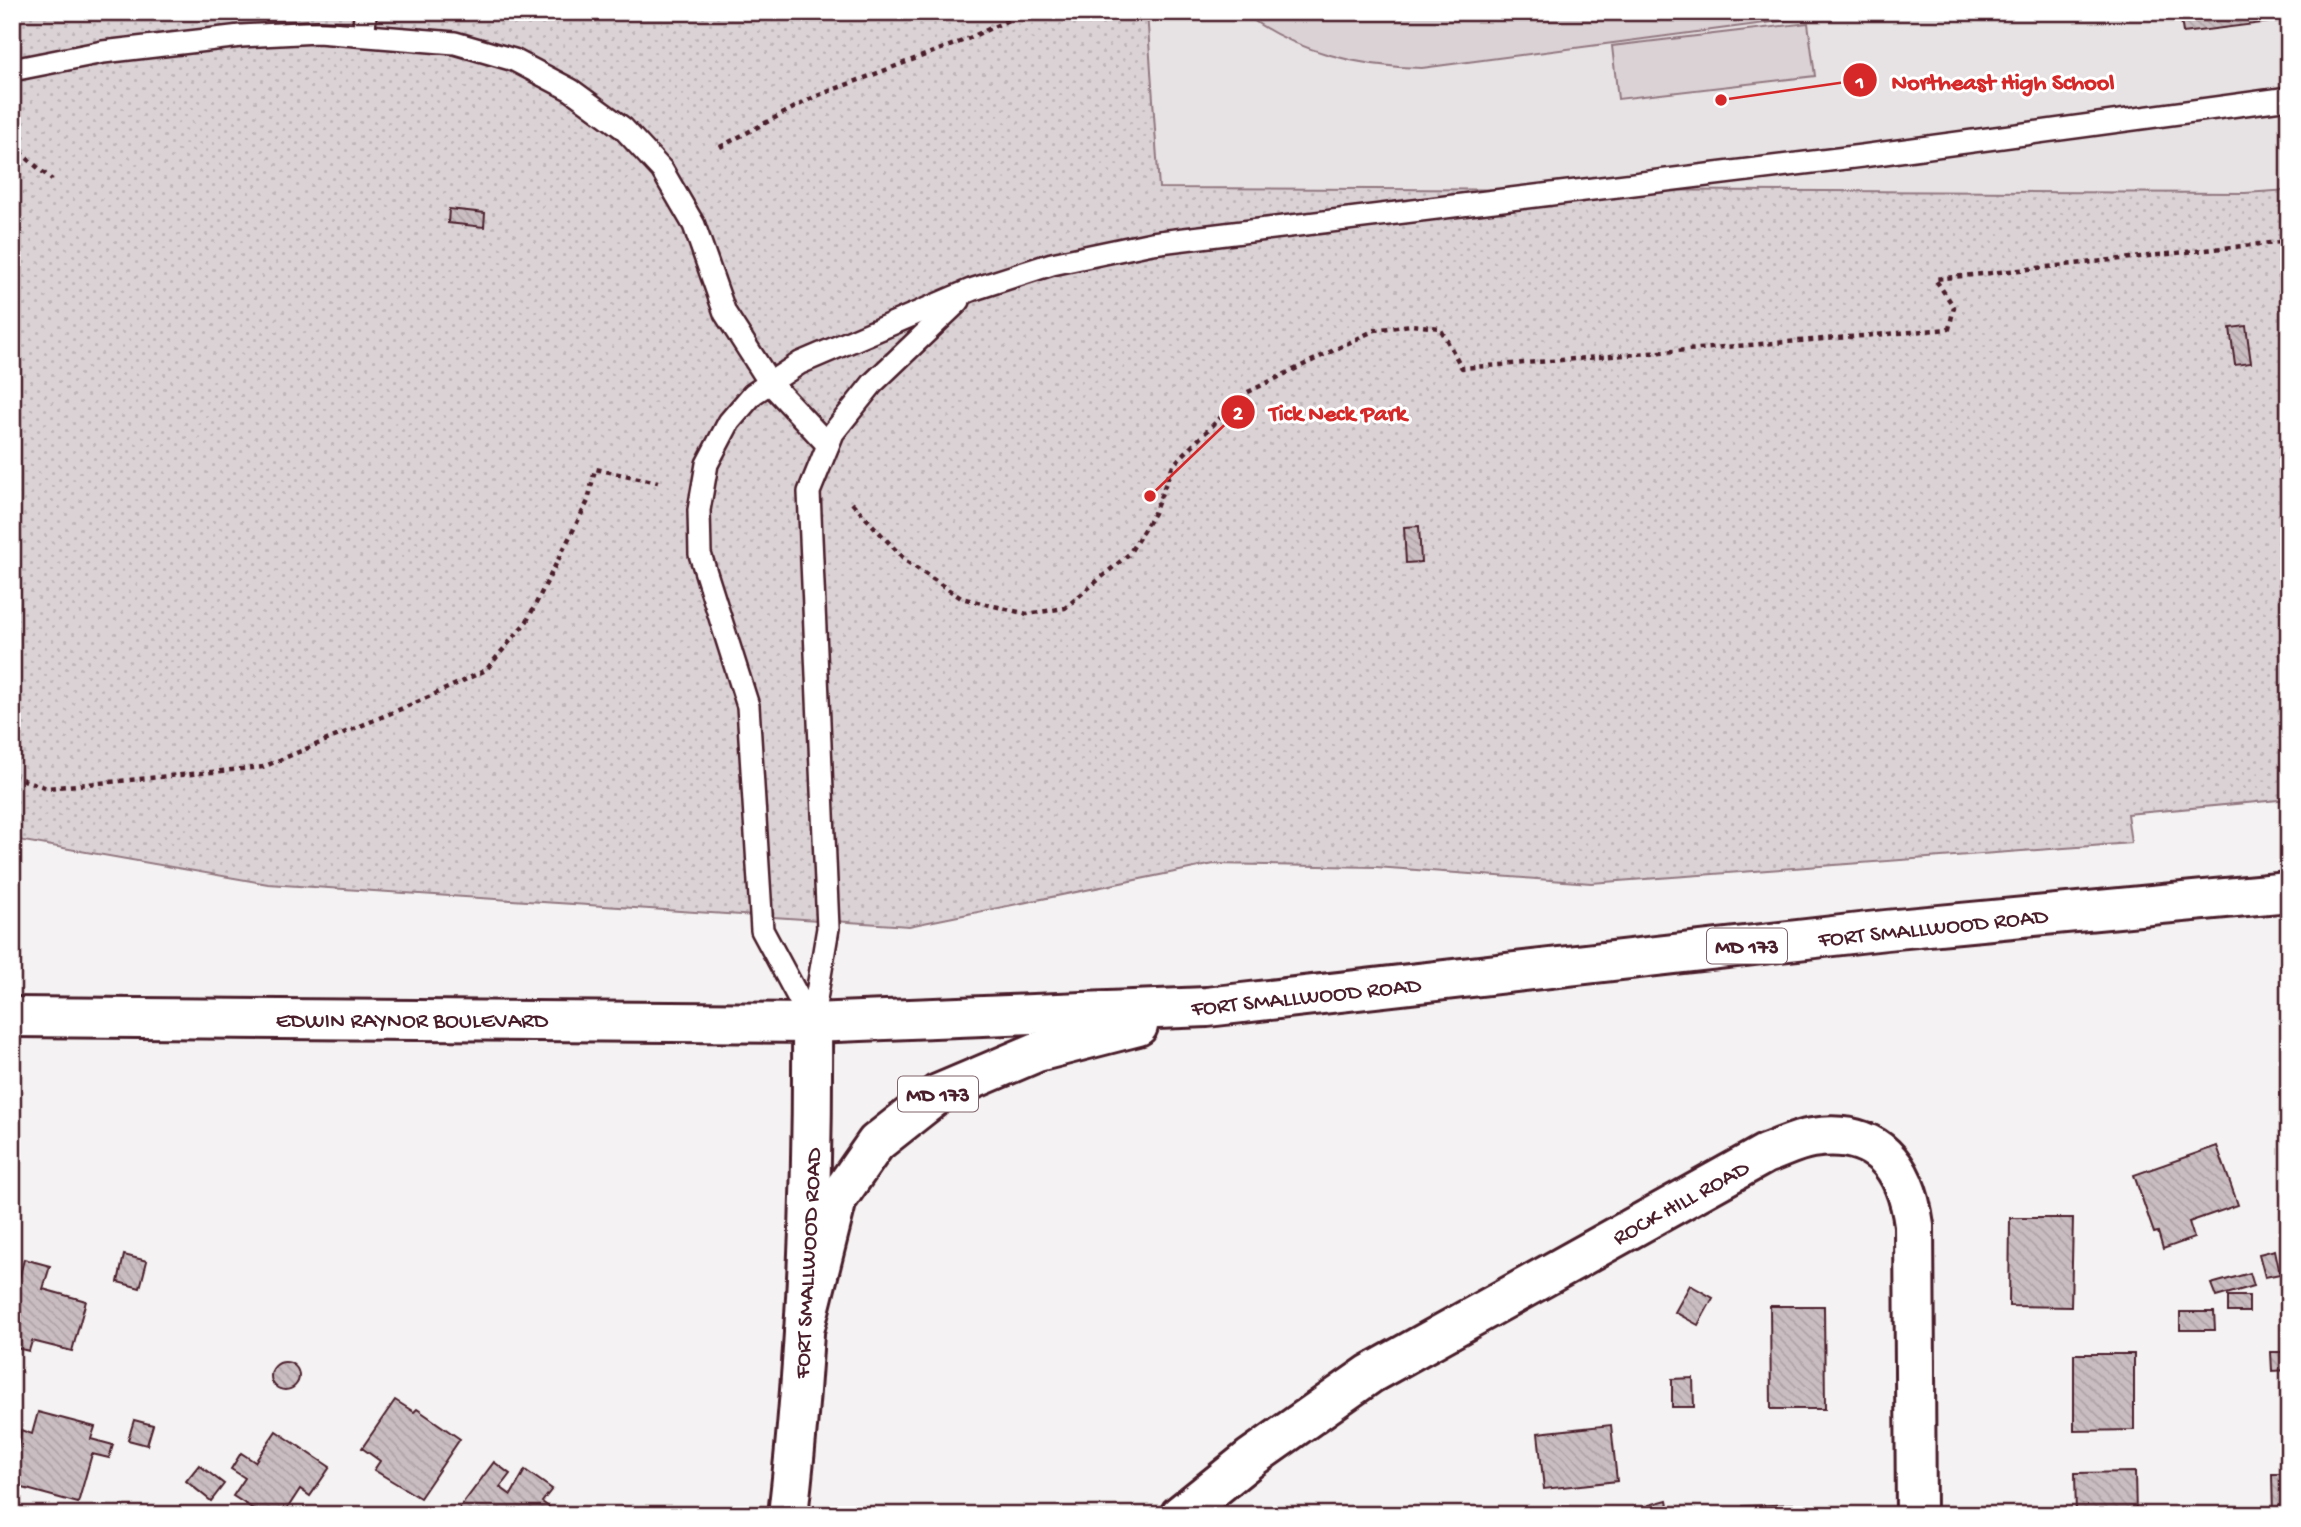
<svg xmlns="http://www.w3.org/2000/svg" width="2301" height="1527" font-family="'Gochi Hand',sans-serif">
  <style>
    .built { fill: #e7e2e3 }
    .grass { fill: url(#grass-dots); stroke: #927880; stroke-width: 2 }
    .garden { fill: #dbd2d5; stroke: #927880; stroke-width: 2 }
    .building { fill: url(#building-back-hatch); stroke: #4a1f2b; stroke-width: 2 }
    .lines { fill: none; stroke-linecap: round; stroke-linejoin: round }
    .lane-casing { stroke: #4a1f2b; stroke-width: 26 }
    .street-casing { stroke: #4a1f2b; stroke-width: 44 }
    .secondary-casing { stroke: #4a1f2b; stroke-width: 44 }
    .primary-casing { stroke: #4a1f2b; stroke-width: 44 }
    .path { stroke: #4a1f2b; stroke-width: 4.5; stroke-dasharray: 5 5; stroke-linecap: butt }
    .lane { stroke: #fff; stroke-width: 21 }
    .street { stroke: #fff; stroke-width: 38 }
    .secondary { stroke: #fff; stroke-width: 38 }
    .primary { stroke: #fff; stroke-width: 38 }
    .labels { text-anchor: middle; stroke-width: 6; stroke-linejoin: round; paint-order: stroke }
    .shield { fill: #fff; stroke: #80626b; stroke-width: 2 }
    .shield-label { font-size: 21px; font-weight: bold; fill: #4a1f2b }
    .street-label { font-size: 23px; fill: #4a1f2b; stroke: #fff }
    .leader { fill: none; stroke: #d62828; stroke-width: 2.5 }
    .callout-dot { fill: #d62828; stroke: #fff; stroke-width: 2.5 }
    .mark-label { font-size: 21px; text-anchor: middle; font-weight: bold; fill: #fff }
    .callout-label { font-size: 24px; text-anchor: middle; font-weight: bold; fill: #d62828; stroke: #fff; stroke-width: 6; stroke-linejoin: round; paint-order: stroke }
  </style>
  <defs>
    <pattern id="grass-dots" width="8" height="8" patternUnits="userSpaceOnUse" patternTransform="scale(1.75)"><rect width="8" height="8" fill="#dbd2d5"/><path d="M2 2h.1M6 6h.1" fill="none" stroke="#bdb4b7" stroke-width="1.8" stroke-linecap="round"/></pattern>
    <pattern id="building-back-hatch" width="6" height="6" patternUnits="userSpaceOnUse" patternTransform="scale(1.75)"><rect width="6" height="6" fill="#cabdc1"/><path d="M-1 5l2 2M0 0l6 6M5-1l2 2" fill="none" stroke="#afa2a6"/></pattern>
  </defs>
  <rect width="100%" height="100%" fill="#f4f2f2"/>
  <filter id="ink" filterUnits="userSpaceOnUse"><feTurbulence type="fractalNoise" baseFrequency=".0143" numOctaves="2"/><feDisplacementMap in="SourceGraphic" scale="14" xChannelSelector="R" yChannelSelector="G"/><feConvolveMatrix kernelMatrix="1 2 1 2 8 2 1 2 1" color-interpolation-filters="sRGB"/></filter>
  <g filter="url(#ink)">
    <path class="built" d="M 1147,12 L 2289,12 L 2289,190 L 2245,193 L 1158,188 Z"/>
    <path class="grass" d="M 12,12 L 1147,12 L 1159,188 L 2245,193 L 2289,190 L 2289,799 L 2127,814 L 2131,843 L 1591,883 L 1376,867 L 1214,864 L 909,926 L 268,884 L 12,839 Z"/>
    <g class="garden">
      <path d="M 1242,12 L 1849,12 L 1422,68 C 1359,67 1292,51 1242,12 Z"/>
      <path d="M 1808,23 L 1815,76 L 1618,99 L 1612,46 Z"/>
    </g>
    <g class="building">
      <path d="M 2180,12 L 2278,12 L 2279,21 L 2183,33 Z"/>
      <path d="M 449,209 L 485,213 L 484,227 L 448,223 Z"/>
      <path d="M 2246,326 L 2251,363 L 2235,365 L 2230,328 Z"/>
      <path d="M 1419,526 L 1421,562 L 1406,563 L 1404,527 Z"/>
      <path d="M 2217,1146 L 2238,1205 L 2189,1222 L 2194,1238 L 2163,1249 L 2158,1232 L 2154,1233 L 2134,1175 Z"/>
      <path d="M 2010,1218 L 2073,1218 L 2071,1307 L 2009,1306 Z"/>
      <path d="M 2275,1250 L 2280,1274 L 2265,1277 L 2259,1254 Z"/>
      <path d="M 124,1255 L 147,1261 L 140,1288 L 118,1282 Z"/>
      <path d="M 24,1259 L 50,1266 L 43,1289 L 86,1301 L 72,1351 L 32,1341 L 29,1351 L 12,1347 L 12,1281 L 18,1283 Z"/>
      <path d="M 2250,1273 L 2254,1286 L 2216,1297 L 2211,1284 Z"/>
      <path d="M 1690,1285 L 1713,1298 L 1698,1325 L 1675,1312 Z"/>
      <rect x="2228" y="1296" width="21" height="16"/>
      <path d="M 1770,1306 L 1824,1306 L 1825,1409 L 1771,1409 Z"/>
      <path d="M 2180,1312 L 2214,1312 L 2215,1330 L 2180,1330 Z"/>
      <path d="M 2271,1352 L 2289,1352 L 2289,1370 L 2272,1371 Z"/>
      <path d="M 2074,1354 L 2134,1354 L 2134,1430 L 2074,1431 Z"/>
      <circle cx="285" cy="1376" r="14"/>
      <path d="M 1693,1378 L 1694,1407 L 1672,1407 L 1672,1379 Z"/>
      <path d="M 395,1400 L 414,1412 L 417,1409 L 460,1439 L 420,1498 L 374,1470 L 380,1461 L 362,1448 Z"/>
      <path d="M 38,1412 L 95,1427 L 91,1439 L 113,1445 L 109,1458 L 92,1454 L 78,1503 L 12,1485 L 21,1430 L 32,1434 Z"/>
      <path d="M 134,1420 L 153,1425 L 147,1445 L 128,1440 Z"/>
      <path d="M 1611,1425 L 1617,1481 L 1544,1489 L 1538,1433 Z"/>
      <path d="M 276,1431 L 330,1467 L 310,1496 L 300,1489 L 283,1515 L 263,1515 L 233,1496 L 245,1478 L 231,1469 L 241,1453 L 255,1462 Z"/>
      <path d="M 494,1462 L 510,1474 L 500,1487 L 511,1495 L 525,1470 L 552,1489 L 542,1502 L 560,1515 L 467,1515 L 459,1509 Z"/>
      <path d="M 199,1465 L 224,1484 L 211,1501 L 186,1481 Z"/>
      <path d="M 2135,1472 L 2136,1515 L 2076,1515 L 2075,1473 Z"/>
      <path d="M 2272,1474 L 2289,1474 L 2289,1515 L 2273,1515 Z"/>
      <path d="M 1667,1500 L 1670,1515 L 1652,1515 L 1649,1505 Z"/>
      <path d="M 1801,1504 L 1801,1515 L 1743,1515 L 1743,1506 Z"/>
    </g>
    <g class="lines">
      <defs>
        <g id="lane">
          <path d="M 364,35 L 365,12"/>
          <path d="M 12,70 L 103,52 L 241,36 L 318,32 L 455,43 L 514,60 L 571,90 L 623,128 L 662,170 L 694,225 L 725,313 L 770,383 L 828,445"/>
          <path d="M 812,1023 L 762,930 L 748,706 L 700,554 L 699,510 L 707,464 L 729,422 L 753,394 L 800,363 L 971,290 L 1052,264 L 1152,243 L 1862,156 L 2289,98"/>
          <path d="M 812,1023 L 828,928 L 809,492 L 833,433 L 873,383 L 959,301"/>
        </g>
        <path id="street" d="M 1180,1515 L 1251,1458 L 1370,1374 L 1765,1154 C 1780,1149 1797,1140 1812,1138 C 1877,1128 1906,1166 1914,1225 L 1916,1515"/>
        <path id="secondary" d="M 788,1515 C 807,1352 813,1187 812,1023"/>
        <g id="primary">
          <path d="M 12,1017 L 812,1023 L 1207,1007 L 1886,930 L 2289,892"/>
          <path d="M 804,1331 L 837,1199 L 876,1143 L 938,1094 L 1037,1052 L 1138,1026"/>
        </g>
      </defs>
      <use href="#lane" class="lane-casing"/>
      <use href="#street" class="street-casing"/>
      <use href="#secondary" class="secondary-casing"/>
      <use href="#primary" class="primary-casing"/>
      <g class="path">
        <path d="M 12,145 L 52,180"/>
        <path d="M 720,147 L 814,97 L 965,40 L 1017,16 L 1018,12"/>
        <path d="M 852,503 L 906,561 L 961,598 L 1027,614 L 1065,608 L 1129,554 L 1154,513 L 1173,465 L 1244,394 L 1375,330 L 1411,325 L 1440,328 L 1462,368 L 1949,329 L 1954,307 L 1935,279 L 2289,241"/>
        <path d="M 12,776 L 47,788 L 263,767 L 422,700 L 486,670 L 527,621 L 588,501 L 595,469 L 658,482"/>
      </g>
      <use href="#lane" class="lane"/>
      <use href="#street" class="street"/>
      <use href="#secondary" class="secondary"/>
      <use href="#primary" class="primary"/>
    </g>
  </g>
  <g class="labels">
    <g class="shield">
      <rect x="1707" y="928.5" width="80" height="35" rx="5"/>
      <rect x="898" y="1076.5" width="80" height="35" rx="5"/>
    </g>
    <g class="shield-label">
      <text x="1747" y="953">MD 173</text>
      <text x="938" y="1101">MD 173</text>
    </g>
    <g class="street-label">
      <text transform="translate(1933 926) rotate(-6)" y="8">FORT SMALLWOOD ROAD</text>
      <text transform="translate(1306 995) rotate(-6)" y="8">FORT SMALLWOOD ROAD</text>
      <text x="412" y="1027">EDWIN RAYNOR BOULEVARD</text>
      <text transform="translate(1680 1201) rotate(-29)" y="8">ROCK HILL ROAD</text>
      <text transform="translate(806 1263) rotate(-87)" y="8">FORT SMALLWOOD ROAD</text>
    </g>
  </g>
  <path class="leader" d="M1721 100L1860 80M1150 496L1238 412"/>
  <g class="callout-dot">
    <circle cx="1721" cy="100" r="7"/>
    <circle cx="1150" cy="496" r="7"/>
    <circle cx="1860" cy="80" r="18"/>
    <circle cx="1238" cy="412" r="18"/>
  </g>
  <g class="mark-label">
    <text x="1860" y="88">1</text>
    <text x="1238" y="419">2</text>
  </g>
  <g class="callout-label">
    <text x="2003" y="89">Northeast High School</text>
    <text x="1338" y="420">Tick Neck Park</text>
  </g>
  <rect width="2301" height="1527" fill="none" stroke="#fff" stroke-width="42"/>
  <rect x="21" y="21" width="2259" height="1485" fill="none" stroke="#4a1f2b" stroke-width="2.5" filter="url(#ink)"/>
</svg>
